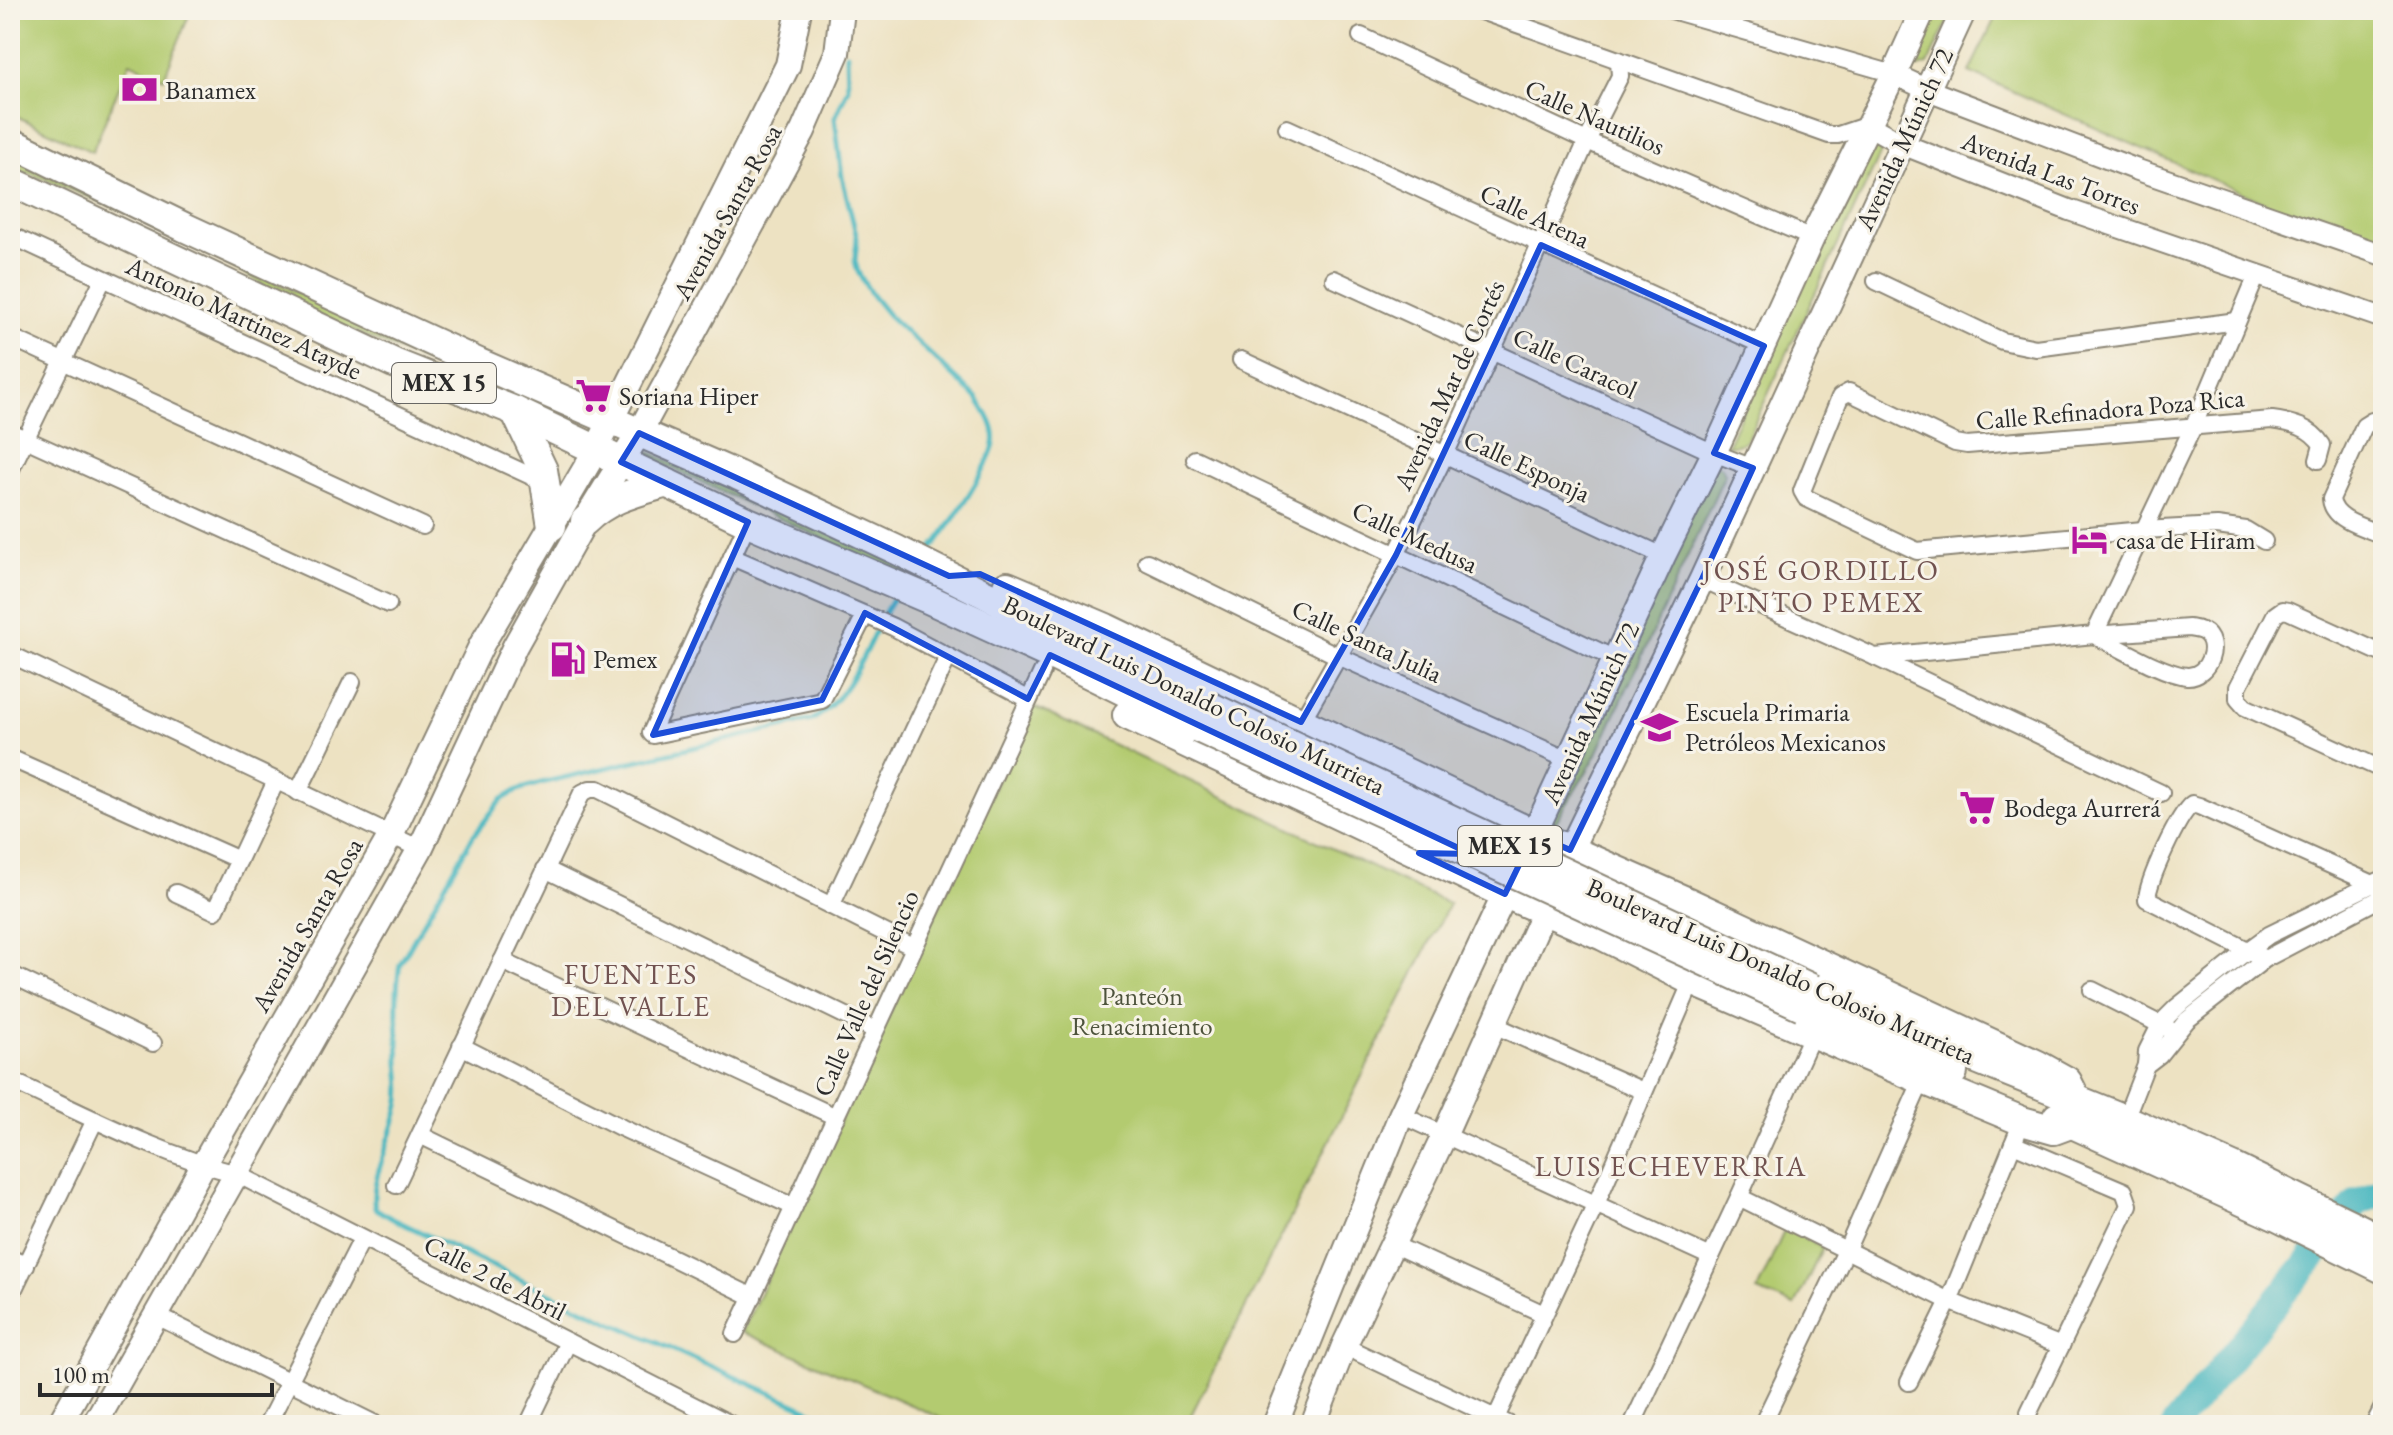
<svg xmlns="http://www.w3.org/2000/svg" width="2393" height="1435" font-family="'EB Garamond',serif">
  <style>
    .green { fill: #b3cb70; stroke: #6f7b4e; stroke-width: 2 }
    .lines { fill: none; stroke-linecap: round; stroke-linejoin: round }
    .stream { stroke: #48b7c0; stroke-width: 5 }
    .river { stroke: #48b7c0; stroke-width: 28 }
    .minor-casing { stroke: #8c8676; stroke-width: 20 }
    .tertiary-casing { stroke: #8c8676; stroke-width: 24 }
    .secondary-casing { stroke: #8c8676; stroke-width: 28 }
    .trunk-casing { stroke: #8c8676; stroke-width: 32 }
    .minor { stroke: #fff; stroke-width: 16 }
    .tertiary { stroke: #fff; stroke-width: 20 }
    .secondary { stroke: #fff; stroke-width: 24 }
    .trunk { stroke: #fff; stroke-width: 28 }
    .trunk-bridge-casing { stroke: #8c8676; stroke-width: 32; stroke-linecap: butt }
    .trunk-bridge { stroke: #fff; stroke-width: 28 }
    .marked { fill: #1d4ed8; fill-opacity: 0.2; stroke: #1d4ed8; stroke-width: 6; stroke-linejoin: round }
    .labels { text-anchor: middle; stroke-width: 6; stroke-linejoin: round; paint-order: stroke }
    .shield { fill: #f7f3e8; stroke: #686764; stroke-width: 2 }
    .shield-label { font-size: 24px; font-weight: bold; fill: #2b2b2b }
    .poi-label { font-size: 26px; fill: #2b2b2b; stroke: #f7f3e8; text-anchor: start }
    .street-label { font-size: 26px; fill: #2b2b2b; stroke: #f7f3e8 }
    .park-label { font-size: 26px; fill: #4d533c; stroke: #f7f3e8 }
    .neighbourhood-label { font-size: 28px; letter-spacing: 2px; fill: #715250; stroke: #f7f3e8 }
  </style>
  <rect width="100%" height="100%" fill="#f7f3e8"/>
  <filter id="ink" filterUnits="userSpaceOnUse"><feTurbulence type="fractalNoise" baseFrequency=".0125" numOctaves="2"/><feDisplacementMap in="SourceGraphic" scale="16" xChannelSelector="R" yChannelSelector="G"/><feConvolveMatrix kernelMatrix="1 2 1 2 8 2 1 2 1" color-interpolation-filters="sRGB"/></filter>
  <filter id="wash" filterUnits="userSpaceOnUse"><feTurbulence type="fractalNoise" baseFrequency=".006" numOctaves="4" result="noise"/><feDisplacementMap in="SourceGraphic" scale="32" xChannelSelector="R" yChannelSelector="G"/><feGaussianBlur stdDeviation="1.8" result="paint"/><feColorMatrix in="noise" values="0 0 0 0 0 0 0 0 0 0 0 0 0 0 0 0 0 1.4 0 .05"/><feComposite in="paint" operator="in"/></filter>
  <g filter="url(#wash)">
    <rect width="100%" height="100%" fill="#ede2c2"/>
    <g class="green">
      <path d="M 10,10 L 191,10 L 164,78 L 130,62 L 92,152 L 10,113 Z"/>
      <path d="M 1929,10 L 1953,10 L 1928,64 L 1916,68 L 1912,66 L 1910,61 Z"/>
      <path d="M 1999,10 L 2362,10 L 2383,19 L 2383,255 L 1969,72 Z"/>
      <path d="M 1868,134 L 1885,144 L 1747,439 L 1740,444 L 1727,446 Z"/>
      <path d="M 10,155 L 135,216 L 34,175 L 10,168 Z"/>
      <path d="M 194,245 L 465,369 L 533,405 L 416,358 L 293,305 L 257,281 Z"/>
      <path d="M 640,448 L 742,494 L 764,501 L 1271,739 L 1020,631 L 635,451 Z"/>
      <path d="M 1713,462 L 1722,468 L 1725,474 L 1596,756 L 1549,833 L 1542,836 Z"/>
      <path d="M 1032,706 L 1449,904 L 1186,1425 L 957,1425 L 742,1332 Z"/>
      <path d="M 1785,1229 L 1823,1247 L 1795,1306 L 1757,1291 Z"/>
    </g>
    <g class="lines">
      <g class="stream">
        <path d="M 847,54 L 848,88 L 835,118 L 842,177 L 857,238 L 855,261 L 858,272 L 871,294 L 888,315 L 977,398 C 985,411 997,427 994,444 C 991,464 942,539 927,554"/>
        <path d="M 843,1425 L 597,1316 L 391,1218 L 375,1208 C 368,1182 396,1130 400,1100 C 402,1088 400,1075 399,1063 C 398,1030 394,997 400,964 L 473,836 L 501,800 L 518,790 L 541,783 L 812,720 C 857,694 868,634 896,594"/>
      </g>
      <path class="river" d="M 2175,1425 L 2358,1202 L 2383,1192"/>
    </g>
  </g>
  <g filter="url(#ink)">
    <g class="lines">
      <defs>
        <g id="minor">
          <path d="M 1478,10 L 1829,135 L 1838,135 L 1868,125"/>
          <path d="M 1671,10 L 1894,74"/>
          <path d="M 1361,36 L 1587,141 L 1812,238"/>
          <path d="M 1287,128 L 1764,346"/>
          <path d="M 10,235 L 546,483"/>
          <path d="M 1334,279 L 1714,453 L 1753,468"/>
          <path d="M 1876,281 L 2002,341 L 2036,348 L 2237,321"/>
          <path d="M 10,337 L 423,526"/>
          <path d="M 1241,360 L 1663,556"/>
          <path d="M 2383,423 L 2372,421 L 2364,426 L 2331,499 C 2333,521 2366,528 2383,535"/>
          <path d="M 10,432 L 388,604"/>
          <path d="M 1195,459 L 1615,659"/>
          <path d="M 10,471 L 103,279"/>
          <path d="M 748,522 L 651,733 L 653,735 L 822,700 L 865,615"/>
          <path d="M 2264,541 L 2246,530 L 2217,526 L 2143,530 L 1917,551 L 1806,498 L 1802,491 L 1840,397 L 1849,392 L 1955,443 L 1967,445 L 2272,420 C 2292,423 2311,427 2322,445 L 2318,460"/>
          <path d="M 732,557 L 893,627 L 1028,699"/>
          <path d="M 1147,562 L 1338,656 L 1568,760"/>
          <path d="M 1702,579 L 1875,657 L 2161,793"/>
          <path d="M 10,654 L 420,849"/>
          <path d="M 2383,654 L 2288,611 L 2282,610 L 2275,615 L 2238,687 L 2238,699 L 2245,707 L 2383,770"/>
          <path d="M 1875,657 L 2094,635 L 2189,628 C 2193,629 2198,629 2202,631 C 2222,642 2209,677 2187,676 C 2163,674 2117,646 2094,635 L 2194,425 L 2257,275"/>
          <path d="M 1301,722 L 1396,555 L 1445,455 L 1587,141 L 1620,76 L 1619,60"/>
          <path d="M 10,758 L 239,860"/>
          <path d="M 298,792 L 352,682"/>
          <path d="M 545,869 L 875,1030"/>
          <path d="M 176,893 L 215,911 L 276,781"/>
          <path d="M 831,906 L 948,657"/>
          <path d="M 2265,959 L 2147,899 C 2148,881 2178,815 2192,804 L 2199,806 L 2373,884 L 2383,891"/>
          <path d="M 502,961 L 836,1117"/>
          <path d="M 10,974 L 153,1043"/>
          <path d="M 2092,990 L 2169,1029"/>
          <path d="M 1494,1025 L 1643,1091"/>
          <path d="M 461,1046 L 622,1128 L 794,1207"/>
          <path d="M 2146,1065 L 2147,1051 L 2161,1023 L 2177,1007 L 2247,951 L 2269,935 L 2379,881"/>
          <path d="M 10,1080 C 84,1114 158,1154 237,1174 L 732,1425"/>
          <path d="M 1401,1115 L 1711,1257"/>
          <path d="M 2125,1119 L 2146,1065 L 2159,1055 L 2187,1020 L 2265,959 L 2383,897"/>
          <path d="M 420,1135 L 753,1297"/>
          <path d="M 2013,1144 L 2124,1191 L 2129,1205 L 2029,1412"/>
          <path d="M 396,1185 L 582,793 L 590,789 L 598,789 L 913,947"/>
          <path d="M 1739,1197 L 1949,1301 L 2061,1346"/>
          <path d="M 1392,1244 L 1544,1314"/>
          <path d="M 10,1258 L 26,1266"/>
          <path d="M 10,1297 L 95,1120"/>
          <path d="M 155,1315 L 377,1425"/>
          <path d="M 735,1334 L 1042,672"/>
          <path d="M 1344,1346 L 1510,1425"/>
          <path d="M 1909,1382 L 1949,1301 L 2017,1134"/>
          <path d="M 1496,1418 L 1596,1204 L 1692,981"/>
          <path d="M 267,1425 L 362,1239"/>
          <path d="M 528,1425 L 568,1342"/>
          <path d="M 1632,1425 L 1739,1197 L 1813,1033"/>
          <path d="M 1762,1425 L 1846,1251 L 1922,1080"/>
          <path d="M 2374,1425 L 2383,1407"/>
        </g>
        <g id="tertiary">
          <path d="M 1894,74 L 1928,90 L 2135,169 L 2383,255"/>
          <path d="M 1868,125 L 1902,144 L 2069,210 L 2383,318"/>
        </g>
        <g id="secondary">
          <path d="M 1534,834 L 1663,556 L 1714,453 L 1812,238 L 1894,74 L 1923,10"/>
          <path d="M 1570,850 L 1702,579 L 1964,10"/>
          <path d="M 59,1425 L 203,1165 L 391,835 L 482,644 L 596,450 L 788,65 L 799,10"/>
          <path d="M 94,1425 L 420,849 L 515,646 L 585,521 L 639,433 L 803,131 L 837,53 L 842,10"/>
          <path d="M 1275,1425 L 1401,1115 L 1505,894"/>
          <path d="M 1313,1425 L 1344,1346 L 1445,1134 L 1544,911"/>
        </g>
        <g id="trunk">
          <path d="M 10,142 L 184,227 L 479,363 L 737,475 L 897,550 L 1207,705"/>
          <path d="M 10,181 L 394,363 L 515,411 L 748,522 L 926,598 L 1057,658 L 1198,728"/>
          <path d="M 515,411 L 543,470 L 552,526"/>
          <path d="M 585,521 C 608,498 637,492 667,483"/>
          <path d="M 1007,586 L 1106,628 L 1534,834 L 1688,902 L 2038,1065 L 2067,1081 L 2077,1101"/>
          <path d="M 1127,715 L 1505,894 L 1603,936 L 1692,981 L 1863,1055 L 2022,1121 L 2054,1130 L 2073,1123"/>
          <path d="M 1813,989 L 1959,1052 L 2125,1119 L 2233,1167 L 2383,1240"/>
          <path d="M 1802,1006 L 1953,1072"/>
          <path d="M 2057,1117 L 2277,1217 L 2383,1269"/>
        </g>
      </defs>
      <use href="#minor" class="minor-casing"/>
      <use href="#tertiary" class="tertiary-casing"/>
      <use href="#secondary" class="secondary-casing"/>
      <use href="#trunk" class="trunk-casing"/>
      <use href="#minor" class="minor"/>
      <use href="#tertiary" class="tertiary"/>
      <use href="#secondary" class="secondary"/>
      <use href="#trunk" class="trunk"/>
      <defs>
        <g id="trunk-bridge">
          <path d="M 1207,705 L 1813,989"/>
          <path d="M 1198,728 L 1802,1006"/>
        </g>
      </defs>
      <use href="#trunk-bridge" class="trunk-bridge-casing"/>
      <use href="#trunk-bridge" class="trunk-bridge"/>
    </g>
  </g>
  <path class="marked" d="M 1541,245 L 1764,346 L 1714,453 L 1753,468 L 1702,579 L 1570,850 L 1534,834 L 1505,894 L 1419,853 L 1471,854 L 1050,655 L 1028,699 L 865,613 L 822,700 L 653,735 L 748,522 L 621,462 L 639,433 L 949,576 L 980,574 L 1301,722 L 1396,555 Z"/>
  <defs>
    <symbol id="bank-bare" viewBox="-9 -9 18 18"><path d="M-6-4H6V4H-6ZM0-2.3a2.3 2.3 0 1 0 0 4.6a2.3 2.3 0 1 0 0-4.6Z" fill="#b5179e" stroke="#f7f3e8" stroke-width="2.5" paint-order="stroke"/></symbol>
    <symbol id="supermarket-bare" viewBox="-9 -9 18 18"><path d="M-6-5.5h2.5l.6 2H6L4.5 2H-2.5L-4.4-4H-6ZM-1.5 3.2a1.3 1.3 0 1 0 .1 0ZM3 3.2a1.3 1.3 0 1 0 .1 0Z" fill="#b5179e" stroke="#f7f3e8" stroke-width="2.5" paint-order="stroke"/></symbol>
    <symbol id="hotel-bare" viewBox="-9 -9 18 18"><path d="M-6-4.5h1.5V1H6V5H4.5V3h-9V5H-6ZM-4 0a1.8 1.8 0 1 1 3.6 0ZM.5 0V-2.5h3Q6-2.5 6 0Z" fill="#b5179e" stroke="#f7f3e8" stroke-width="2.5" paint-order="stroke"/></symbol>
    <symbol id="fuel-bare" viewBox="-9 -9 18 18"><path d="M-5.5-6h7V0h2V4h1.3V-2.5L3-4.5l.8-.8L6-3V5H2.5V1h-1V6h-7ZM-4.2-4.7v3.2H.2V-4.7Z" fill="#b5179e" stroke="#f7f3e8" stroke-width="2.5" paint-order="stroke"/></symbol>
    <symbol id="school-bare" viewBox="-9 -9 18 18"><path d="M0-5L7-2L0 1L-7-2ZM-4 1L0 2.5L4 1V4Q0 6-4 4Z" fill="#b5179e" stroke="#f7f3e8" stroke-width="2.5" paint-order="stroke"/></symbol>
  </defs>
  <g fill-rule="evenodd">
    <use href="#bank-bare" x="114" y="64" width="51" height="51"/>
    <use href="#supermarket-bare" x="568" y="370" width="51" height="51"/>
    <use href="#hotel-bare" x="2064" y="514" width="51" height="51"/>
    <use href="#fuel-bare" x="542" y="634" width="51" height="51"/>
    <use href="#school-bare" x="1634" y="702" width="51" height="51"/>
    <use href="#supermarket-bare" x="1952" y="782" width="51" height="51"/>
  </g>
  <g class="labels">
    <g class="shield">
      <rect x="392" y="363" width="104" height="40" rx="6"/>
      <rect x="1458" y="826" width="104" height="40" rx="6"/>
    </g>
    <g class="shield-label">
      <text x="444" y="391">MEX 15</text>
      <text x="1510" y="854">MEX 15</text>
    </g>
    <g class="poi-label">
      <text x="165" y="99">Banamex</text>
      <text x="619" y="405">Soriana Hiper</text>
      <text x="2116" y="549">casa de Hiram</text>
      <text x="593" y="668">Pemex</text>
      <text x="1685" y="721">Escuela Primaria<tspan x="1685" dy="30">Petróleos Mexicanos</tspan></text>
      <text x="2004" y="817">Bodega Aurrerá</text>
    </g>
    <g class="street-label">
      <text transform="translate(1595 117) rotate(24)" y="9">Calle Nautilios</text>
      <text transform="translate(1904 139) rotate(-65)" y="9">Avenida Múnich 72</text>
      <text transform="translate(2051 173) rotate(21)" y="9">Avenida Las Torres</text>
      <text transform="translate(727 212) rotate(-61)" y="9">Avenida Santa Rosa</text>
      <text transform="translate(1535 216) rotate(25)" y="9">Calle Arena</text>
      <text transform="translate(244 318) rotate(25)" y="9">Antonio Martinez Atayde</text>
      <text transform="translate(1575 363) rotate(25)" y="9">Calle Caracol</text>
      <text transform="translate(1449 385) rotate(-65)" y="9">Avenida Mar de Cortés</text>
      <text transform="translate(2110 409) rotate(-5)" y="9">Calle Refinadora Poza Rica</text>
      <text transform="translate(1527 466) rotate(25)" y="9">Calle Esponja</text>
      <text transform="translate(1415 537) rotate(25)" y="9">Calle Medusa</text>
      <text transform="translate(1367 641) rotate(25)" y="9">Calle Santa Julia</text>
      <text transform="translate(1194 695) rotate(26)" y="9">Boulevard Luis Donaldo Colosio Murrieta</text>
      <text transform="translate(1590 713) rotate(-65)" y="9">Avenida Múnich 72</text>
      <text transform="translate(307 925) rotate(-60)" y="9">Avenida Santa Rosa</text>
      <text transform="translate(1781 971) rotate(24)" y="9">Boulevard Luis Donaldo Colosio Murrieta</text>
      <text transform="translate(866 993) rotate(-66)" y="9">Calle Valle del Silencio</text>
      <text transform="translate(495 1278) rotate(27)" y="9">Calle 2 de Abril</text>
    </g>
    <g class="park-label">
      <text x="1142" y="1005">Panteón<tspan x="1142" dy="30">Renacimiento</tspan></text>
    </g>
    <g class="neighbourhood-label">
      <text x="1821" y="580">JOSÉ GORDILLO<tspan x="1821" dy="32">PINTO PEMEX</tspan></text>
      <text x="631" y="984">FUENTES<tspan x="631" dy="32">DEL VALLE</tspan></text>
      <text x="1671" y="1176">LUIS ECHEVERRIA</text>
    </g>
  </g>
  <rect width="2393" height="1435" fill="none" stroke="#f7f3e8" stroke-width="40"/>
  <path d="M40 1383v12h232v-12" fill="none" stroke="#2b2b2b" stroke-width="4"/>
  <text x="52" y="1383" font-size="24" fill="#2b2b2b" stroke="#f7f3e8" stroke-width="6" paint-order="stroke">100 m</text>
</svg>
